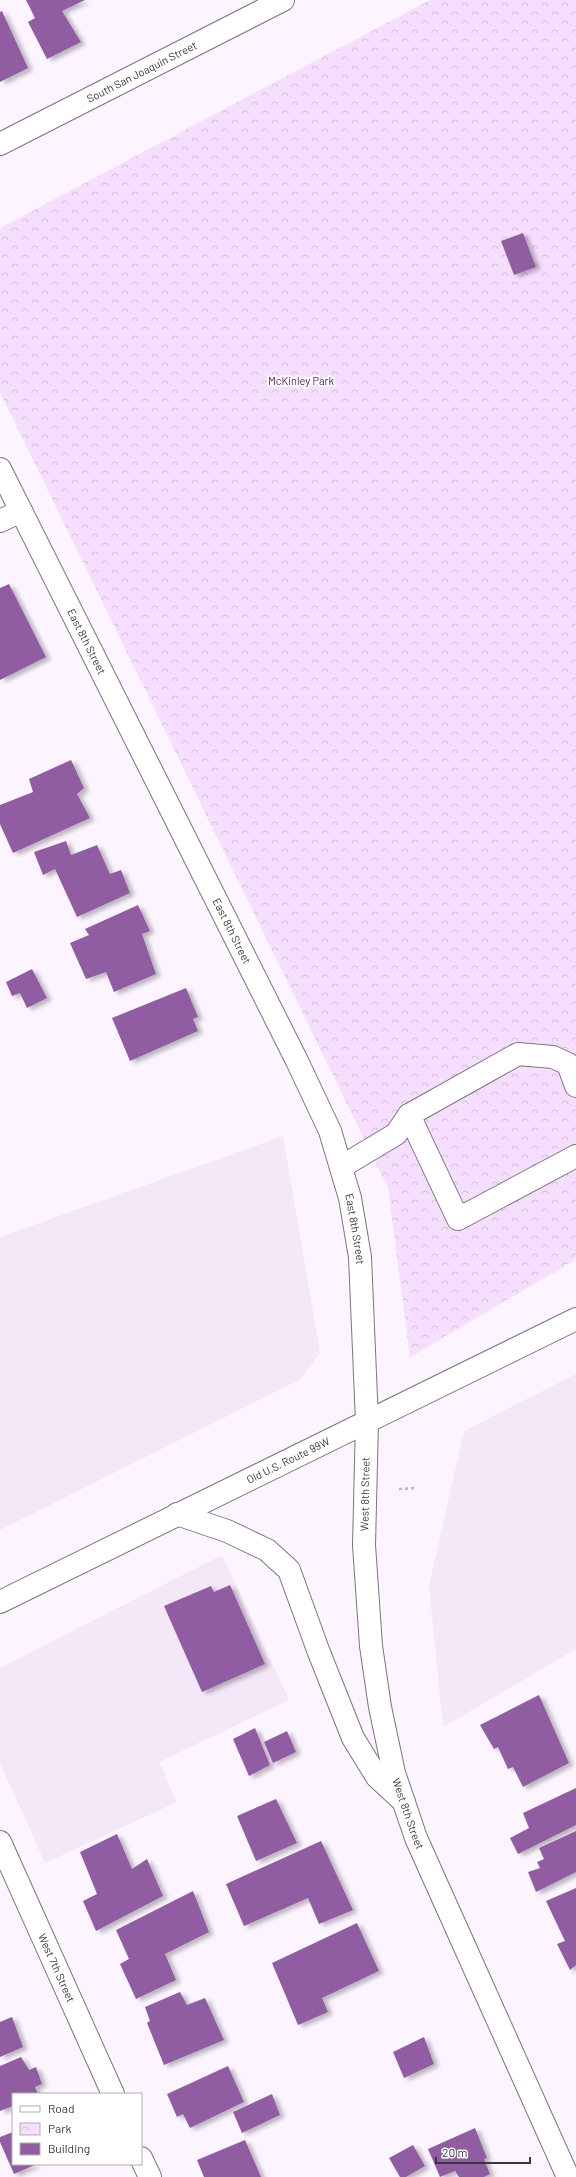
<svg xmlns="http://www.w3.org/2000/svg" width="576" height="2177" font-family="Barlow,sans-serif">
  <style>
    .built { fill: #f4e8f8 }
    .park { fill: url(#park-crowns) }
    .building { fill: #915da2; filter: url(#shadow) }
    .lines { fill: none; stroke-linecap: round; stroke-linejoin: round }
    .minor-casing { stroke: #7b757d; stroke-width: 24 }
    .major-casing { stroke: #7b757d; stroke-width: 24 }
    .path { stroke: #bfb8c0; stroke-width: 2.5; stroke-dasharray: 3 3; stroke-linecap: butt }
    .minor { stroke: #fff; stroke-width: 22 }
    .major { stroke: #fff; stroke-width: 22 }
    .labels { text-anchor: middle; stroke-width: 4; stroke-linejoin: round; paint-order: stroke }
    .street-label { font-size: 11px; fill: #3a373b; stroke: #fff }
    .park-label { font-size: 11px; fill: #59146c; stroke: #fff }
  </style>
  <defs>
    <pattern id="park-crowns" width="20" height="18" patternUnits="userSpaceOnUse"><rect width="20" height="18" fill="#f6defe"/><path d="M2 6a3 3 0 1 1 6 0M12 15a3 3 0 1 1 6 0" fill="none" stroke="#d4bfdb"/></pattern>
    <filter id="shadow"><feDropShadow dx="4.5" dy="2.5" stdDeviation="2" flood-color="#0004"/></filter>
  </defs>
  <rect width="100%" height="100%" fill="#fcf4fe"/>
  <g class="built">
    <path d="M 283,1136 L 320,1352 L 301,1379 L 0,1530 L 0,1237 Z"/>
    <path d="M 576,1374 L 576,1649 L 443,1727 L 429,1586 L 464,1431 Z"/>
    <path d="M 222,1555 L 289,1700 L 159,1762 L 177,1802 L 45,1863 L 0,1763 L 0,1668 Z"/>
  </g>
  <path class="park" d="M 430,0 L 576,0 L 576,1259 L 410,1357 L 388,1188 L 0,392 L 0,228 Z"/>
  <g class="building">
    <path d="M 26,0 L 85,0 L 62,11 L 81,42 L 47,59 L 28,22 L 35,18 Z"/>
    <path d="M 2,11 L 28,68 L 0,82 L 0,12 Z"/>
    <path d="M 523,233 L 536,267 L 514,275 L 501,241 Z"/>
    <path d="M 9,584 L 46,657 L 0,680 L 0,588 Z"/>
    <path d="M 71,760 L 84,788 L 77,794 L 90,818 L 13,853 L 0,824 L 0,805 L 33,792 L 29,779 Z"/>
    <path d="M 66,841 L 71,855 L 97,845 L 110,874 L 121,870 L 130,893 L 77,917 L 55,869 L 43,875 L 34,852 Z"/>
    <path d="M 138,905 L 150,931 L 142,934 L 156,974 L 114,992 L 106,972 L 86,979 L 70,943 L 89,935 L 85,929 Z"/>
    <path d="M 32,969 L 47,998 L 27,1008 L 20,993 L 12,996 L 6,982 Z"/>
    <path d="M 186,988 L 198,1017 L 193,1019 L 198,1031 L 130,1061 L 112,1018 Z"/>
    <path d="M 230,1585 L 265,1664 L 202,1692 L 164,1606 L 211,1586 L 214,1592 Z"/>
    <path d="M 539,1695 L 569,1763 L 523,1787 L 513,1767 L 508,1769 L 498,1747 L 494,1749 L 480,1725 Z"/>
    <path d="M 255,1728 L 270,1765 L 249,1776 L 233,1739 Z"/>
    <path d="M 287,1731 L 296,1752 L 273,1763 L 264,1742 Z"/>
    <path d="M 576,1788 L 576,1825 L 518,1854 L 510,1838 L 529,1828 L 523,1813 Z"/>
    <path d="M 276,1799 L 297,1843 L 256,1861 L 237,1816 Z"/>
    <path d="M 576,1831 L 576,1872 L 536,1892 L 528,1872 L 540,1868 L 537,1862 L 544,1859 L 539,1848 Z"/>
    <path d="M 117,1834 L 132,1869 L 147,1859 L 163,1896 L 96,1931 L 83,1901 L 97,1894 L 80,1852 Z"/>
    <path d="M 321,1841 L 353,1910 L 319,1924 L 308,1898 L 244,1926 L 226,1884 Z"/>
    <path d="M 576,1888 L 576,1965 L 570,1970 L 557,1944 L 565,1941 L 546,1901 Z"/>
    <path d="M 193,1891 L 209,1932 L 165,1954 L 176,1980 L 136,1999 L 120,1964 L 129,1959 L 116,1930 Z"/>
    <path d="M 357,1923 L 379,1971 L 322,1998 L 328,2012 L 298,2025 L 272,1963 Z"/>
    <path d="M 180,1992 L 187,2005 L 205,1998 L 224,2040 L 164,2065 L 147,2023 L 150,2021 L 145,2007 Z"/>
    <path d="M 12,2017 L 23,2047 L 0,2057 L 0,2022 Z"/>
    <path d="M 424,2037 L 434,2064 L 404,2078 L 393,2052 Z"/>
    <path d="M 21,2057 L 29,2070 L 36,2067 L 42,2084 L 35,2087 L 38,2094 L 13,2094 L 13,2106 L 0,2111 L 0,2066 Z"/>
    <path d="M 228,2066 L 244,2102 L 190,2128 L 183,2114 L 177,2117 L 167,2094 Z"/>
    <path d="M 272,2094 L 280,2115 L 242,2133 L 233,2112 Z"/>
    <path d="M 475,2128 L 487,2158 L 484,2159 L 490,2174 L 484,2177 L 459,2177 L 455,2171 L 440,2177 L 428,2149 Z"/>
    <path d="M 13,2132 L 13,2164 L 37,2164 L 14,2174 L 0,2142 L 0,2137 Z"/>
    <path d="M 245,2140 L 261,2177 L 204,2177 L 197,2160 Z"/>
    <path d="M 413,2145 L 425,2166 L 406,2177 L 400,2177 L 389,2158 Z"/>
  </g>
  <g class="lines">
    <defs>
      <g id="minor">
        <path id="s1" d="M 0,144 L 283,0"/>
        <path id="s2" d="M 0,469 L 297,1061 L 330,1131 L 350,1198 L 360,1257 L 367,1421 L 364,1545 L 371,1646 L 380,1707 L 394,1773 L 416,1838 L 568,2177"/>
        <path d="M 0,521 L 21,511"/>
        <path d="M 409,1115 L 458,1219 L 576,1156"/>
        <path d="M 341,1167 L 396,1134 L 409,1115 L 518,1054 L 553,1057 L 568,1064 L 576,1086"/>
        <path id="s3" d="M 0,1842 L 113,2094"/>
        <path d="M 141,2158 L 150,2177"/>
      </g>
      <g id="major">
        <path d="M 177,1514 L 227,1531 L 267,1550 L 289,1570 L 318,1650 L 353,1738 L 377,1777 L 404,1802"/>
        <path id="s4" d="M 0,1602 L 576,1319"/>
      </g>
    </defs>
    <use href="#minor" class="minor-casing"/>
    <use href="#major" class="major-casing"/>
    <path class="path" d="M 399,1489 L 416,1488"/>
    <use href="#minor" class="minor"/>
    <use href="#major" class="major"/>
  </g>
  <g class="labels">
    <g class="street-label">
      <text dy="4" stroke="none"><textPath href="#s1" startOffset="159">South San Joaquin Street</textPath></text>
      <text dy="4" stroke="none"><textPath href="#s2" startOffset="193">East 8th Street</textPath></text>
      <text dy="4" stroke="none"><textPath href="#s2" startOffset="517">East 8th Street</textPath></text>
      <text dy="4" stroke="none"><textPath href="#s2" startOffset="841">East 8th Street</textPath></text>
      <text dy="4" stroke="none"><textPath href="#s4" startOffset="321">Old U.S. Route 99W</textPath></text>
      <text transform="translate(365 1494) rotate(-89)" y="4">West 8th Street</text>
      <text dy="4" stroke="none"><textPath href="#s2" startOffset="1431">West 8th Street</textPath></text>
      <text dy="4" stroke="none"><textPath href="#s3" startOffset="138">West 7th Street</textPath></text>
    </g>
    <g class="park-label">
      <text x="301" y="385">McKinley Park</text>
    </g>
  </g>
  <rect x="12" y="2093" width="130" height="72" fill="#ffffff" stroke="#b0afb1"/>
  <rect x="20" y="2106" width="20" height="6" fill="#ffffff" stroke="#b0afb1"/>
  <text x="48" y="2113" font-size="12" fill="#3a373b">Road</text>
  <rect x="20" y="2123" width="20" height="12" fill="url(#park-crowns)" stroke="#b0afb1"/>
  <text x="48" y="2133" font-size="12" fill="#3a373b">Park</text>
  <rect x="20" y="2143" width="20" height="12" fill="#915da2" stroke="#b0afb1"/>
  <text x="48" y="2153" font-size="12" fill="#3a373b">Building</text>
  <path d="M436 2157v6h94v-6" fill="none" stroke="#3a373b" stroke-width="2"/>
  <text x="442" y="2157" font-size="12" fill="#3a373b" stroke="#ffffff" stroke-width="3" paint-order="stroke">20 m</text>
</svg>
